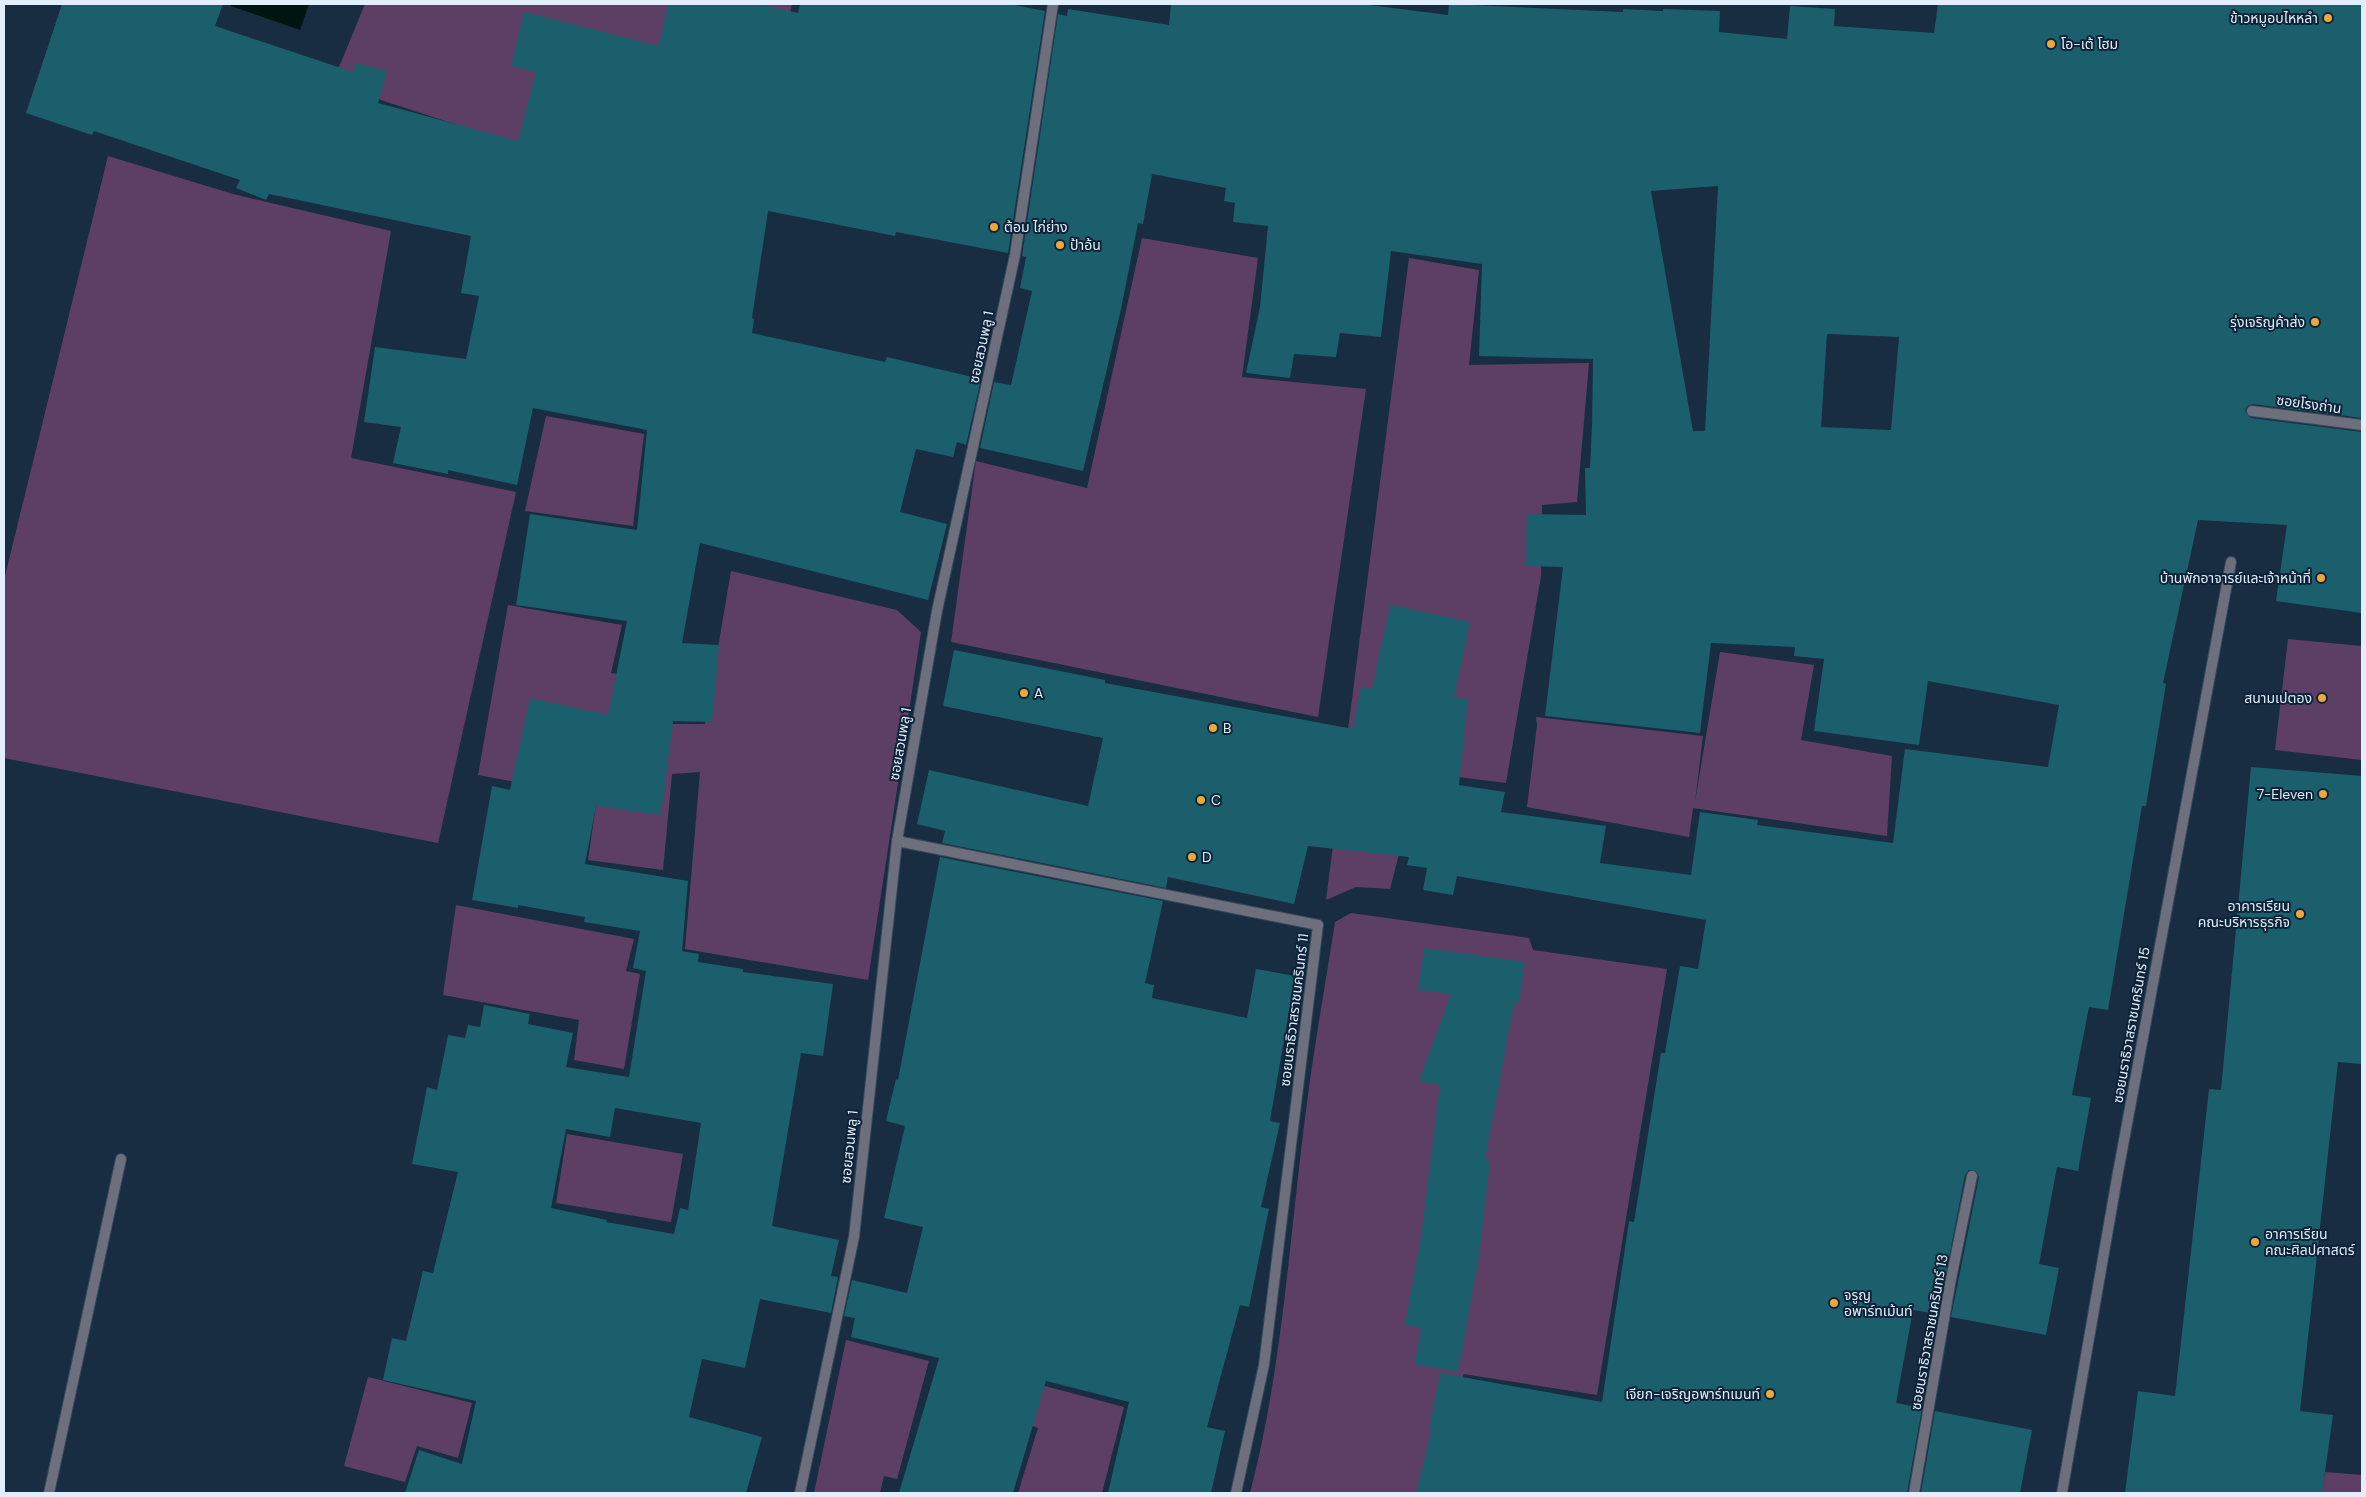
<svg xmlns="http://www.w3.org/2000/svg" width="2366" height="1497" font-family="'DM Sans','Noto Sans Thai',sans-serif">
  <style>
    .green { fill: #5d3f66 }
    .water { fill: #001510 }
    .building { fill: #1b5e6c; fill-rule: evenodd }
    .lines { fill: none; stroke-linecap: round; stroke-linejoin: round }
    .lane-casing { stroke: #34485b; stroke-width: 12 }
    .street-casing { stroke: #34485b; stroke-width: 12 }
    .lane { stroke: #6e6f7c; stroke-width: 10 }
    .street { stroke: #6e6f7c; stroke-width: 10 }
    .poi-dot { fill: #eda83c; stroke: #0e2337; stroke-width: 2 }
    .labels { text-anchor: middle; stroke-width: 4; stroke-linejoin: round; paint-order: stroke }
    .poi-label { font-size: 14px; fill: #e1eefc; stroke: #0e2337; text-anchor: start }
    .street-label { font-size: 14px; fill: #e1eefc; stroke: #0e2337 }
  </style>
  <rect width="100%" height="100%" fill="#182d41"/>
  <g class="green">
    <path d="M 365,4 L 792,4 L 784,41 L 601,172 L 332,84 Z"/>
    <path d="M 108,156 L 233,194 L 391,231 L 351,458 L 516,492 L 438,843 L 4,758 L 4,580 Z"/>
    <path d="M 1142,238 L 1258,258 L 1242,377 L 1366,389 L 1318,717 L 951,642 L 976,461 L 1087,488 Z"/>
    <path d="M 1409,258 L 1479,270 L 1469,365 L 1589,363 L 1577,502 L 1542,505 L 1541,576 L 1506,783 L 1420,772 L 1390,889 L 1356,887 L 1326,900 Z"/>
    <path d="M 546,416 L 644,434 L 633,526 L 525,511 Z"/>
    <path d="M 731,571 L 897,610 L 921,632 L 868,980 L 685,949 L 700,772 L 672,774 L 663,870 L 588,860 L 597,797 L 478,775 L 508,605 L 622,625 L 611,673 L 667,680 L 659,724 L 705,724 Z"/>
    <path d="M 2288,639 L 2362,646 L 2362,760 L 2275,750 Z"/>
    <path d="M 1720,652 L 1814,665 L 1801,740 L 1892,756 L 1887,836 L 1693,808 L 1689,837 L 1527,807 L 1537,725 L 1536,717 L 1703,736 L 1695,802 Z"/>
    <path d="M 456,905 L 634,939 L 626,971 L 640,974 L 624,1069 L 574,1060 L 579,1020 L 443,995 Z"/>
    <path d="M 1351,913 L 1529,938 L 1533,950 L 1667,969 L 1597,1395 L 1463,1374 L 1475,1459 L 1581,1493 L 1250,1493 C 1282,1371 1289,1243 1305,1118 C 1313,1052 1325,987 1335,922 Z"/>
    <path d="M 567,1134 L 683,1154 L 671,1222 L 556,1203 Z"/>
    <path d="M 846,1340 L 929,1361 L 897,1479 L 884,1476 L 880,1493 L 814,1493 Z"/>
    <path d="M 368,1377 L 472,1403 L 458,1458 L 417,1446 L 405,1482 L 344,1466 Z"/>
    <path d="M 1022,1380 L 1124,1407 L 1102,1493 L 1018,1493 L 1038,1428 L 1012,1420 Z"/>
    <path d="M 2325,1472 L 2362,1475 L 2362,1493 L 2321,1493 Z"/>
  </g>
  <path class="water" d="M 231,4 L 309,4 L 300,30 L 231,6 Z"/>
  <g class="building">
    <path d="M 62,4 L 223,4 L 215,26 L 353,72 L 356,63 L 387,71 L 378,103 L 518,141 L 536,72 L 511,66 L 524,12 L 659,46 L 668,4 L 756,4 L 798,13 L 800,4 L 1010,4 L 1045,11 L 1008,253 L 896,232 L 895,236 L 768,211 L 752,318 L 754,319 L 752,333 L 885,362 L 887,357 L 981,379 L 966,445 L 957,442 L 953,457 L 916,449 L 900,512 L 947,524 L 928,600 L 700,543 L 682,643 L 719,645 L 712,722 L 673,721 L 661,815 L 596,806 L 585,864 L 688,881 L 682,951 L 699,954 L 698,962 L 743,969 L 743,972 L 833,984 L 823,1056 L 801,1053 L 772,1226 L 839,1240 L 831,1276 L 838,1277 L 831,1313 L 760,1299 L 745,1368 L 702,1359 L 689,1417 L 762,1437 L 746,1493 L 405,1493 L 419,1450 L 462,1464 L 476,1401 L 383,1380 L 392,1338 L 406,1341 L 423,1271 L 433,1273 L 458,1172 L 412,1164 L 427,1087 L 437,1090 L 448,1035 L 465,1038 L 468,1025 L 480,1027 L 484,1005 L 530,1014 L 528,1024 L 573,1033 L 566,1067 L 629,1077 L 646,971 L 633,968 L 640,931 L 584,922 L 585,917 L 518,905 L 518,908 L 472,900 L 492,786 L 510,790 L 530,698 L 608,715 L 627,621 L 516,605 L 530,514 L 637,530 L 647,430 L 533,408 L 517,485 L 448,470 L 448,474 L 393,463 L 401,427 L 364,422 L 375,347 L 466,359 L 479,296 L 461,293 L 471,236 L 269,194 L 266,200 L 236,188 L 240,180 L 94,131 L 92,135 L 26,113 ZM 615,1108 L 701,1123 L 688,1210 L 680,1208 L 674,1234 L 606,1222 L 607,1220 L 551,1208 L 566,1129 L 610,1137 Z"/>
    <path d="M 1171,4 L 1361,4 L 1448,15 L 1449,4 L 1623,12 L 1623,9 L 1663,11 L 1663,9 L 1720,11 L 1719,32 L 1787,39 L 1790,6 L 1835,9 L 1834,26 L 1934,33 L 1938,4 L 2362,4 L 2362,418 L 2253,404 L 2247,406 L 2245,411 L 2251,418 L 2362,432 L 2362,613 L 2276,601 L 2287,525 L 2198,520 L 2163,683 L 2166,684 L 2146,806 L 2142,806 L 2108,1010 L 2089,1007 L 2072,1095 L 2091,1098 L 2078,1171 L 2057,1167 L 2039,1264 L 2059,1268 L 2046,1335 L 1951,1317 L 1979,1177 L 1976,1171 L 1969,1170 L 1965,1175 L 1938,1314 L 1913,1310 L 1896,1403 L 1922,1408 L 1907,1493 L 1416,1493 L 1431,1432 L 1429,1431 L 1440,1373 L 1602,1402 L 1629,1221 L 1634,1222 L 1661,1053 L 1665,1053 L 1680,966 L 1698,969 L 1706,920 L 1457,876 L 1453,895 L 1423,890 L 1427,868 L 1407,865 L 1409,857 L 1308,846 L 1294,904 L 1168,877 L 1166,888 L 942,843 L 945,831 L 917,824 L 929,770 L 1088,806 L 1103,738 L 943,706 L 954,650 L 1105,680 L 1105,683 L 1353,729 L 1361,687 L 1372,689 L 1390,605 L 1470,622 L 1454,697 L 1468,699 L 1459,785 L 1505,792 L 1501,812 L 1606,826 L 1600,863 L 1691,875 L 1700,812 L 1758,820 L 1757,825 L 1893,843 L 1905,749 L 2048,767 L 2059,705 L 1928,681 L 1919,745 L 1814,731 L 1824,659 L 1794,656 L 1795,647 L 1711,643 L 1700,733 L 1545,716 L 1563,567 L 1526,566 L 1527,514 L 1586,515 L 1585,468 L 1590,468 L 1592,426 L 1593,359 L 1479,356 L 1482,264 L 1391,251 L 1381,337 L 1340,333 L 1336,357 L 1294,354 L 1290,378 L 1246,373 L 1260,307 L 1268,226 L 1233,222 L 1235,203 L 1224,201 L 1226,188 L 1152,174 L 1143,224 L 1138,223 L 1121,309 L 1083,471 L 980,448 L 994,382 L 1011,385 L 1032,291 L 1020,288 L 1026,257 L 1022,256 L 1058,14 L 1067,16 L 1068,9 L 1169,25 ZM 1718,186 L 1705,431 L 1693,431 L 1651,191 ZM 1827,334 L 1899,337 L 1891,430 L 1821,427 Z"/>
    <path d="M 2251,767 L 2362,776 L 2362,1064 L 2338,1062 L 2300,1411 L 2333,1415 L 2322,1493 L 2125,1493 L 2138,1391 L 2175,1396 L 2209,1089 L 2221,1090 Z"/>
    <path d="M 940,857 L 1163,901 L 1145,983 L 1154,985 L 1152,998 L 1247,1018 L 1256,969 L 1295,976 L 1270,1121 L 1280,1123 L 1261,1207 L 1269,1209 L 1249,1307 L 1240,1305 L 1207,1427 L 1225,1431 L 1211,1493 L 1108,1493 L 1129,1402 L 1046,1381 L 1013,1493 L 899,1493 L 939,1358 L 851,1337 L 855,1318 L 844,1316 L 852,1280 L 907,1293 L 923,1227 L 884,1218 L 905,1126 L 886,1121 L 896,1079 L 898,1080 Z"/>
    <path d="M 1424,948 L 1525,962 L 1519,1003 L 1514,1003 L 1485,1160 L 1490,1161 L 1479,1257 L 1458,1372 L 1415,1364 L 1421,1328 L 1405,1325 L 1421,1238 L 1440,1085 L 1419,1081 L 1451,994 L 1418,990 Z"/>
    <path d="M 1935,1411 L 2032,1430 L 2020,1493 L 1921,1493 Z"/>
  </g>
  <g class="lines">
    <defs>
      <g id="lane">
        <path d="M 2252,411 L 2362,425"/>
        <path d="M 897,841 L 1318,925"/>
      </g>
      <g id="street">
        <path d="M 49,1493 L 121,1159"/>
        <path d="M 800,1493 L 854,1237 L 897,841 L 937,611 L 1015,255 L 1053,4"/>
        <path d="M 1236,1493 L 1264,1365 L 1318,925"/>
        <path d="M 1914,1493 L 1951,1279 L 1972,1176"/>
        <path d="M 2062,1493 L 2117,1178 L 2231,562"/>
      </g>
    </defs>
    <use href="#lane" class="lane-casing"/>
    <use href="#street" class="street-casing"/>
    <use href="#lane" class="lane"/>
    <use href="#street" class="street"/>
  </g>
  <g class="poi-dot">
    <circle cx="2328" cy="18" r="5"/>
    <circle cx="2051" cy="44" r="5"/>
    <circle cx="994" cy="227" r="5"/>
    <circle cx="1060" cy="245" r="5"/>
    <circle cx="2315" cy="322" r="5"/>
    <circle cx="2321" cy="578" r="5"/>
    <circle cx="1024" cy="693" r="5"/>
    <circle cx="2322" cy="698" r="5"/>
    <circle cx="1213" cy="728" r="5"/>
    <circle cx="2323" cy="794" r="5"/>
    <circle cx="1201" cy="800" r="5"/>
    <circle cx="1192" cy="857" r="5"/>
    <circle cx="2300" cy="914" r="5"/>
    <circle cx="2255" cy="1242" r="5"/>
    <circle cx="1834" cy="1303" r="5"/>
    <circle cx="1770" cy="1394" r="5"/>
  </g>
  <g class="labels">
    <g class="poi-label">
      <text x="2318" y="23" text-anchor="end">ข้าวหมูอบไหหลำ</text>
      <text x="2061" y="49">โอ-เต้ โฮม</text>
      <text x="1004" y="232">ต้อม ไก่ย่าง</text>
      <text x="1070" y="250">ป้าอ้น</text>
      <text x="2305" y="327" text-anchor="end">รุ่งเจริญค้าส่ง</text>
      <text x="2311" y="583" text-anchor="end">บ้านพักอาจารย์และเจ้าหน้าที่</text>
      <text x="1034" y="698">A</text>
      <text x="2312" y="703" text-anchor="end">สนามเปตอง</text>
      <text x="1223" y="733">B</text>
      <text x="2313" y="799" text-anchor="end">7-Eleven</text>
      <text x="1211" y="805">C</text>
      <text x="1202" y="862">D</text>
      <text x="2290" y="911" text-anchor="end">อาคารเรียน<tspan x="2290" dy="16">คณะบริหารธุรกิจ</tspan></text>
      <text x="2265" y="1239">อาคารเรียน<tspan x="2265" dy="16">คณะศิลปศาสตร์</tspan></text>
      <text x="1844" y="1300">จรูญ<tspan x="1844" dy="16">อพาร์ทเม้นท์</tspan></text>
      <text x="1760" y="1399" text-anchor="end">เจียก-เจริญอพาร์ทเมนท์</text>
    </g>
    <g class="street-label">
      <text transform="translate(981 347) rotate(-78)" y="5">ซอยสวนพลู 1</text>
      <text transform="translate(2309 404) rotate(8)" y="5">ซอยโรงถ่าน</text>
      <text transform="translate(900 744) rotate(-80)" y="5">ซอยสวนพลู 1</text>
      <text transform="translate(1294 1010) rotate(-83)" y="5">ซอยนราธิวาสราชนครินทร์ 11</text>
      <text transform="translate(2131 1025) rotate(-80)" y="5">ซอยนราธิวาสราชนครินทร์ 15</text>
      <text transform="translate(849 1147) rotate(-84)" y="5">ซอยสวนพลู 1</text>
      <text transform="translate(1929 1332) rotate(-80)" y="5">ซอยนราธิวาสราชนครินทร์ 13</text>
    </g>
  </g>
  <rect width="2366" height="1497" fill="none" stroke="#e1eefc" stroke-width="10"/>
</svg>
